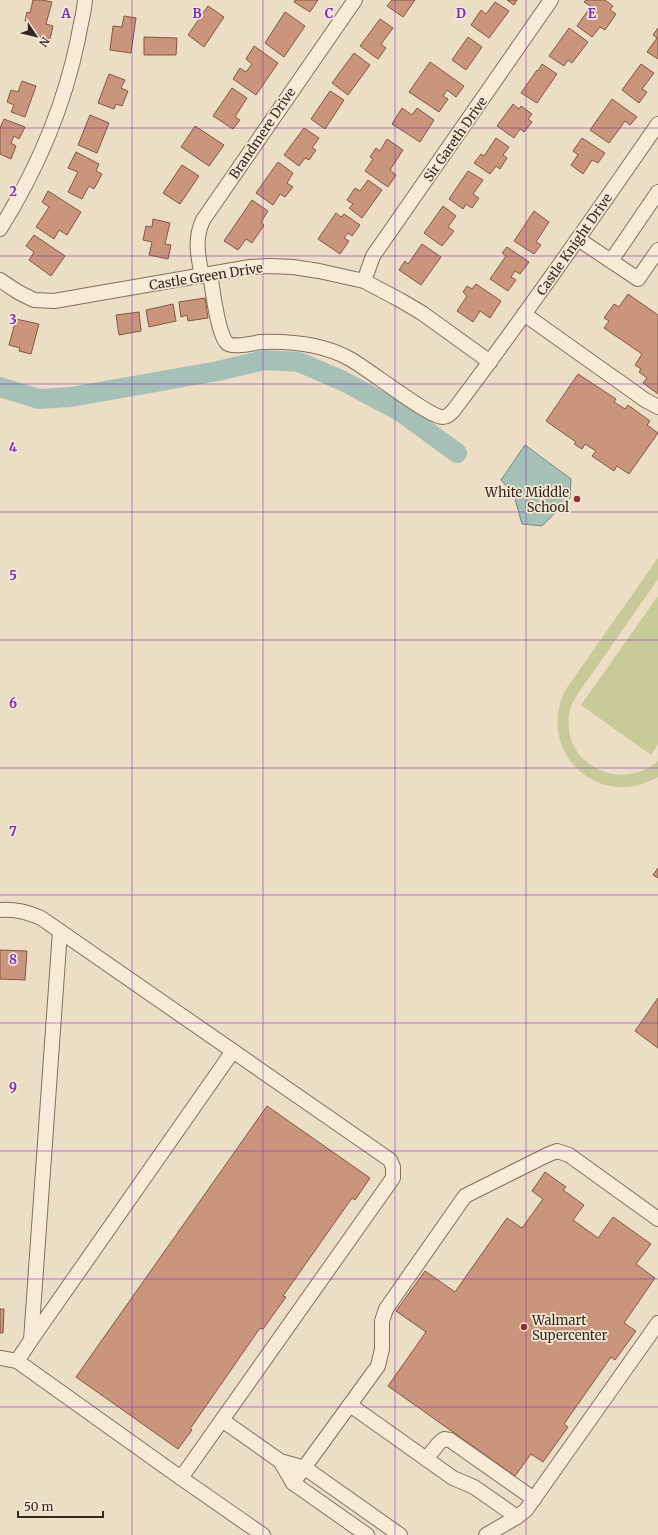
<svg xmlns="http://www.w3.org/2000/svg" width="658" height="1535" font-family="Merriweather,serif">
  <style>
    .green { fill: #c9ca99 }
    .water { fill: #a6c0b6; stroke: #6d8d83 }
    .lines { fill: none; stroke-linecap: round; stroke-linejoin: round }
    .river { stroke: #a6c0b6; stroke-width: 20 }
    .building { fill: #c9957c; stroke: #845743 }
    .minor-casing { stroke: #866e5c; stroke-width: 16 }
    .minor { stroke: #f7ebd8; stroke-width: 14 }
    .grid { fill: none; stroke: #7b2cbf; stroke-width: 1; stroke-opacity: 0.55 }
    .poi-dot { fill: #922e38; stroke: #f4e8d4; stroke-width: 1.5 }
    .labels { text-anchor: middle; stroke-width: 3.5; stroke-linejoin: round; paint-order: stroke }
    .street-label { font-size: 13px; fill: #37281f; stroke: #f4e8d4 }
    .poi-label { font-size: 13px; fill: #37281f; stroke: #f4e8d4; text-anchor: end }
    .grid-label { font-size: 13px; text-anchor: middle; font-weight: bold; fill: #7b2cbf; stroke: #f4e8d4; stroke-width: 3.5; stroke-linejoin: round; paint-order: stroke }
  </style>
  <rect width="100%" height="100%" fill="#ecddc5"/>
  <g class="green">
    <path d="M 658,558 L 658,579 L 577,695 C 573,701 570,708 569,715 C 562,765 621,793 658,761 L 658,777 C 598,812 534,750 566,689 Z"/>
    <path d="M 658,596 L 658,744 L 651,755 L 581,705 Z"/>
  </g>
  <path class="water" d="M 525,445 L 571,479 L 570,498 L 542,526 L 522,524 L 514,495 L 501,480 Z"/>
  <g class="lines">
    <path class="river" d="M 0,387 L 39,399 L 71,397 L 218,371 L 264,360 L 299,362 L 343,381 L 401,412 L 457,453"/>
  </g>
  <g class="building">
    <path d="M 33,0 L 42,0 L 52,2 L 46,24 L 53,26 L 50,39 L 26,34 L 29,22 L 25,21 L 27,12 L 30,13 Z"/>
    <path d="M 295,0 L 318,0 L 310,12 L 294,2 Z"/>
    <path d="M 392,0 L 415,0 L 403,17 L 387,6 Z"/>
    <path d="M 507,0 L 517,0 L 514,5 Z"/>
    <path d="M 586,0 L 605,0 L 613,6 L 610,10 L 616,14 L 605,30 L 600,27 L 592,37 L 577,26 L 591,6 L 584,2 Z"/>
    <path d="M 495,2 L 509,11 L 489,38 L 471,25 L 481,10 L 486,14 Z"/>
    <path d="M 208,6 L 224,17 L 204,47 L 188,35 Z"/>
    <path d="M 285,12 L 305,26 L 284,57 L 265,43 Z"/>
    <path d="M 124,16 L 136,18 L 131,53 L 110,50 L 113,26 L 122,27 Z"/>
    <path d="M 380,19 L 393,28 L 381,44 L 386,48 L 378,59 L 360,46 Z"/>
    <path d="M 569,28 L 588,42 L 572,63 L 568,60 L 564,66 L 549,56 Z"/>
    <path d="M 658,28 L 658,59 L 647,52 L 657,38 L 653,35 Z"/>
    <path d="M 144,37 L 177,38 L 176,55 L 144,55 Z"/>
    <path d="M 468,37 L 482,47 L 466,70 L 452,60 Z"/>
    <path d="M 254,46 L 278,63 L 256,95 L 233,79 L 240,68 L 246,72 L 252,64 L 246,59 Z"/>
    <path d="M 354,53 L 370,65 L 348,95 L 332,83 Z"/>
    <path d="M 430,62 L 464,86 L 456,97 L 447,90 L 443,96 L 448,99 L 439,112 L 409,92 Z"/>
    <path d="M 542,64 L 557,74 L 537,103 L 521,93 L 537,70 L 538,71 Z"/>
    <path d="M 641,64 L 654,73 L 642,89 L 647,92 L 639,103 L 622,90 Z"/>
    <path d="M 109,74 L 125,80 L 121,88 L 128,91 L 122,106 L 116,104 L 114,109 L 98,103 Z"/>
    <path d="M 22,81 L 36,86 L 25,117 L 11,112 L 14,105 L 7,102 L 11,90 L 18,92 Z"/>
    <path d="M 232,88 L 247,98 L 235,117 L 240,120 L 233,129 L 213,116 Z"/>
    <path d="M 330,91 L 344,100 L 325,129 L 311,119 Z"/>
    <path d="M 612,99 L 637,117 L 630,125 L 625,121 L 609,143 L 590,130 Z"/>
    <path d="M 513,104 L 519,109 L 521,106 L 532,114 L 528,119 L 532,122 L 524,132 L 520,129 L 514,138 L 497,126 Z"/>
    <path d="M 402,108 L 412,115 L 417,108 L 434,120 L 420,142 L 392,124 Z"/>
    <path d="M 90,115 L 109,123 L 97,153 L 78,145 Z"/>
    <path d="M 4,119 L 25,127 L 19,139 L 14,136 L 11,143 L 16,146 L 11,159 L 0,154 L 0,128 Z"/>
    <path d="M 195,126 L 224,145 L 209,166 L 181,147 Z"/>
    <path d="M 304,128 L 319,138 L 312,148 L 316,150 L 309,160 L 305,158 L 299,166 L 284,155 Z"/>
    <path d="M 496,138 L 509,147 L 503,155 L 507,158 L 500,169 L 496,166 L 490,174 L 474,163 L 481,154 L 484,156 Z"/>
    <path d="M 582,138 L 605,153 L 598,163 L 592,160 L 583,174 L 571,165 L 578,155 L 573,151 Z"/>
    <path d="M 387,139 L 403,150 L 390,170 L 396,175 L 388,187 L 365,171 L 373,159 L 370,157 L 376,148 L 380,151 Z"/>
    <path d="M 76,152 L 99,164 L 96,171 L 102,174 L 94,189 L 89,186 L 82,199 L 68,192 L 78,172 L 68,168 Z"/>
    <path d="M 278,162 L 293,173 L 287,183 L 293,187 L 285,197 L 280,194 L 273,205 L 256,193 Z"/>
    <path d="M 182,165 L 199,176 L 180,204 L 163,193 Z"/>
    <path d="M 468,171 L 483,180 L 473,194 L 479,198 L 472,208 L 466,204 L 463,209 L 449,199 Z"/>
    <path d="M 368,180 L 382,190 L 362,218 L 349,208 L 353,204 L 347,200 L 355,188 L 360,191 Z"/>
    <path d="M 48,191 L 81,212 L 67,235 L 59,230 L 54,239 L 36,227 L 49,207 L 42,202 Z"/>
    <path d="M 252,200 L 268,211 L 261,222 L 264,225 L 252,243 L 246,239 L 238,250 L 224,241 Z"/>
    <path d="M 443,206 L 456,216 L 448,227 L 454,231 L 442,246 L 424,233 Z"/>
    <path d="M 534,211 L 549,222 L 536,242 L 541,245 L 534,254 L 514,241 Z"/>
    <path d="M 336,213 L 341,217 L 344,214 L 360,225 L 352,236 L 348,233 L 344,238 L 349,241 L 340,254 L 318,239 Z"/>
    <path d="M 153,219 L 170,223 L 165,244 L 171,245 L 168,259 L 149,255 L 152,242 L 143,240 L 146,226 L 152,227 Z"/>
    <path d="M 34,235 L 65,256 L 51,276 L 29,260 L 34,252 L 26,246 Z"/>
    <path d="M 422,244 L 441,257 L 421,285 L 399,270 L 405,261 L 408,264 Z"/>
    <path d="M 507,247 L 529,262 L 520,274 L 515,271 L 511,277 L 516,280 L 508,291 L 490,279 L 506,256 L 502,253 Z"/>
    <path d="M 476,284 L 501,301 L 490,318 L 480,311 L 473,322 L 457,311 L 467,296 L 463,292 L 467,286 L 472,289 Z"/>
    <path d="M 628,294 L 658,315 L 658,394 L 643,383 L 647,378 L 639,372 L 641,369 L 635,365 L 642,354 L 604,328 L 609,321 L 604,318 L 614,304 L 619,307 Z"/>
    <path d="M 205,298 L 208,318 L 188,321 L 187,315 L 181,317 L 179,302 Z"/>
    <path d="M 173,304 L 176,321 L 149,327 L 146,310 Z"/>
    <path d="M 139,312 L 141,331 L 119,335 L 116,315 Z"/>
    <path d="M 16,319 L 39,324 L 31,354 L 19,351 L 20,348 L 9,345 Z"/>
    <path d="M 578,374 L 616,399 L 614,402 L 625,409 L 628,405 L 650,421 L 647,425 L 658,433 L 629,474 L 617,466 L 614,471 L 592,456 L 596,451 L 585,444 L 582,449 L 574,444 L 576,442 L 546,421 Z"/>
    <path d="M 658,868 L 658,878 L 653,875 Z"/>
    <path d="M 0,950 L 27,951 L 25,980 L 0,979 Z"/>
    <path d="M 658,998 L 658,1048 L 635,1031 Z"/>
    <path d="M 267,1106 L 370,1178 L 355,1200 L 352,1198 L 283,1296 L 286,1297 L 263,1329 L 260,1328 L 190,1429 L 192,1430 L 178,1449 L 76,1377 Z"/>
    <path d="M 545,1172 L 566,1187 L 563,1190 L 584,1205 L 573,1220 L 598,1238 L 613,1217 L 651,1244 L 636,1264 L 655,1278 L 624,1323 L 636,1331 L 615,1360 L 611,1357 L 564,1424 L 568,1427 L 543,1462 L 531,1454 L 515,1476 L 388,1386 L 426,1332 L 396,1311 L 425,1271 L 455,1292 L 507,1218 L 522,1228 L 543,1199 L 532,1191 Z"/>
    <path d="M 0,1309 L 4,1309 L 3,1333 L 0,1333 Z"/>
  </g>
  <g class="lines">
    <defs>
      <g id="minor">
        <path d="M 0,229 C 37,170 64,107 78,39 C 80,26 84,13 85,0"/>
        <path d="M 578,239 L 638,279 L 658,250"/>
        <path d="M 611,261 L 658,192"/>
        <path d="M 210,274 C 213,291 217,330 226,342 C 231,349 253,343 261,342 C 292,341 323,344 350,359 C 367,368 430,418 443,417 C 447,417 450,414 453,411 C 524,317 591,221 658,124"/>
        <path d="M 202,276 C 198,256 194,239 203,220 L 355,0"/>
        <path d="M 0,280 L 18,292 L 34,300 L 54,301 L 250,267 L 271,266 L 293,267 L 319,271 L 364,281 L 400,300 L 422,313 L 490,362"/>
        <path d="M 364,281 L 373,256 L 551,0"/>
        <path d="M 524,314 L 614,378"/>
        <path d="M 617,380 L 645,400 L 658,407"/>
        <path d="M 0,910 C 16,909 27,912 41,918 L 390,1160 L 393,1167 L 393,1178 L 181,1478 L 17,1361 L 0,1358"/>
        <path d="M 31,1340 L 233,1051"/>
        <path d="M 17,1361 L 31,1340 L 60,931"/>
        <path d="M 350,1405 L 453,1478 L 474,1487 L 517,1517"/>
        <path d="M 222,1420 L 280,1461 L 305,1468 L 400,1535"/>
        <path d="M 426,1459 L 439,1443 L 444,1439 L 450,1440 L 534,1499"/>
        <path d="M 280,1461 L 293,1483 L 367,1535"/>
        <path d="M 181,1478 L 263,1535"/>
        <path d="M 293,1483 L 378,1366 L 382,1349 L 382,1321 L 386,1309 L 465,1196 L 547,1155 L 557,1151 L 569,1155 L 658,1219"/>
        <path d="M 486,1535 L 517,1517 L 526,1510 L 658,1323"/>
      </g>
    </defs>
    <use href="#minor" class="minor-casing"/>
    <use href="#minor" class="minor"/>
  </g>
  <path class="grid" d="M 132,0 L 132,1535M 263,0 L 263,1535M 395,0 L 395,1535M 526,0 L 526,1535M 0,128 L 658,128M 0,256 L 658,256M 0,384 L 658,384M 0,512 L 658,512M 0,640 L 658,640M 0,768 L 658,768M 0,895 L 658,895M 0,1023 L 658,1023M 0,1151 L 658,1151M 0,1279 L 658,1279M 0,1407 L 658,1407"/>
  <g class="poi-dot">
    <circle cx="577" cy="499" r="4"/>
    <circle cx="524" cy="1327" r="4"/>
  </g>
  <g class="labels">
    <g class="street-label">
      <text transform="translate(262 133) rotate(-56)" y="5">Brandmere Drive</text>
      <text transform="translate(455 139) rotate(-55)" y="5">Sir Gareth Drive</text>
      <text transform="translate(574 244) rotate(-55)" y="5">Castle Knight Drive</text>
      <text transform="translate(206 276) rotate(-9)" y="5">Castle Green Drive</text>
    </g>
    <g class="poi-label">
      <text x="569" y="497">White Middle<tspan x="569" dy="15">School</tspan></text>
      <text x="532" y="1325" text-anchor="start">Walmart<tspan x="532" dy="15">Supercenter</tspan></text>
    </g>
  </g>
  <g class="grid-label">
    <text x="66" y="18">A</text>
    <text x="197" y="18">B</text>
    <text x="329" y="18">C</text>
    <text x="461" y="18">D</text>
    <text x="592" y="18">E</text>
    <text x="13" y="196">2</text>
    <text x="13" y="324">3</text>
    <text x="13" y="452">4</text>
    <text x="13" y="580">5</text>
    <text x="13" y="708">6</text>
    <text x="13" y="836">7</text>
    <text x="13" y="964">8</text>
    <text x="13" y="1092">9</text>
  </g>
  <g transform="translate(36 36) rotate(125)" stroke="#f4e8d4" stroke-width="3" paint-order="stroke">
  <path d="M0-3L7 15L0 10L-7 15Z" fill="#37281f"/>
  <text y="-6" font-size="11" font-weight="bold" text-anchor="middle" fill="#37281f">N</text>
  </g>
  <path d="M18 1511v6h85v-6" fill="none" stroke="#37281f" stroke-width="2"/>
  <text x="24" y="1511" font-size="12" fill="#37281f" stroke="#f4e8d4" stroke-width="3" paint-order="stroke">50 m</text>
</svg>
